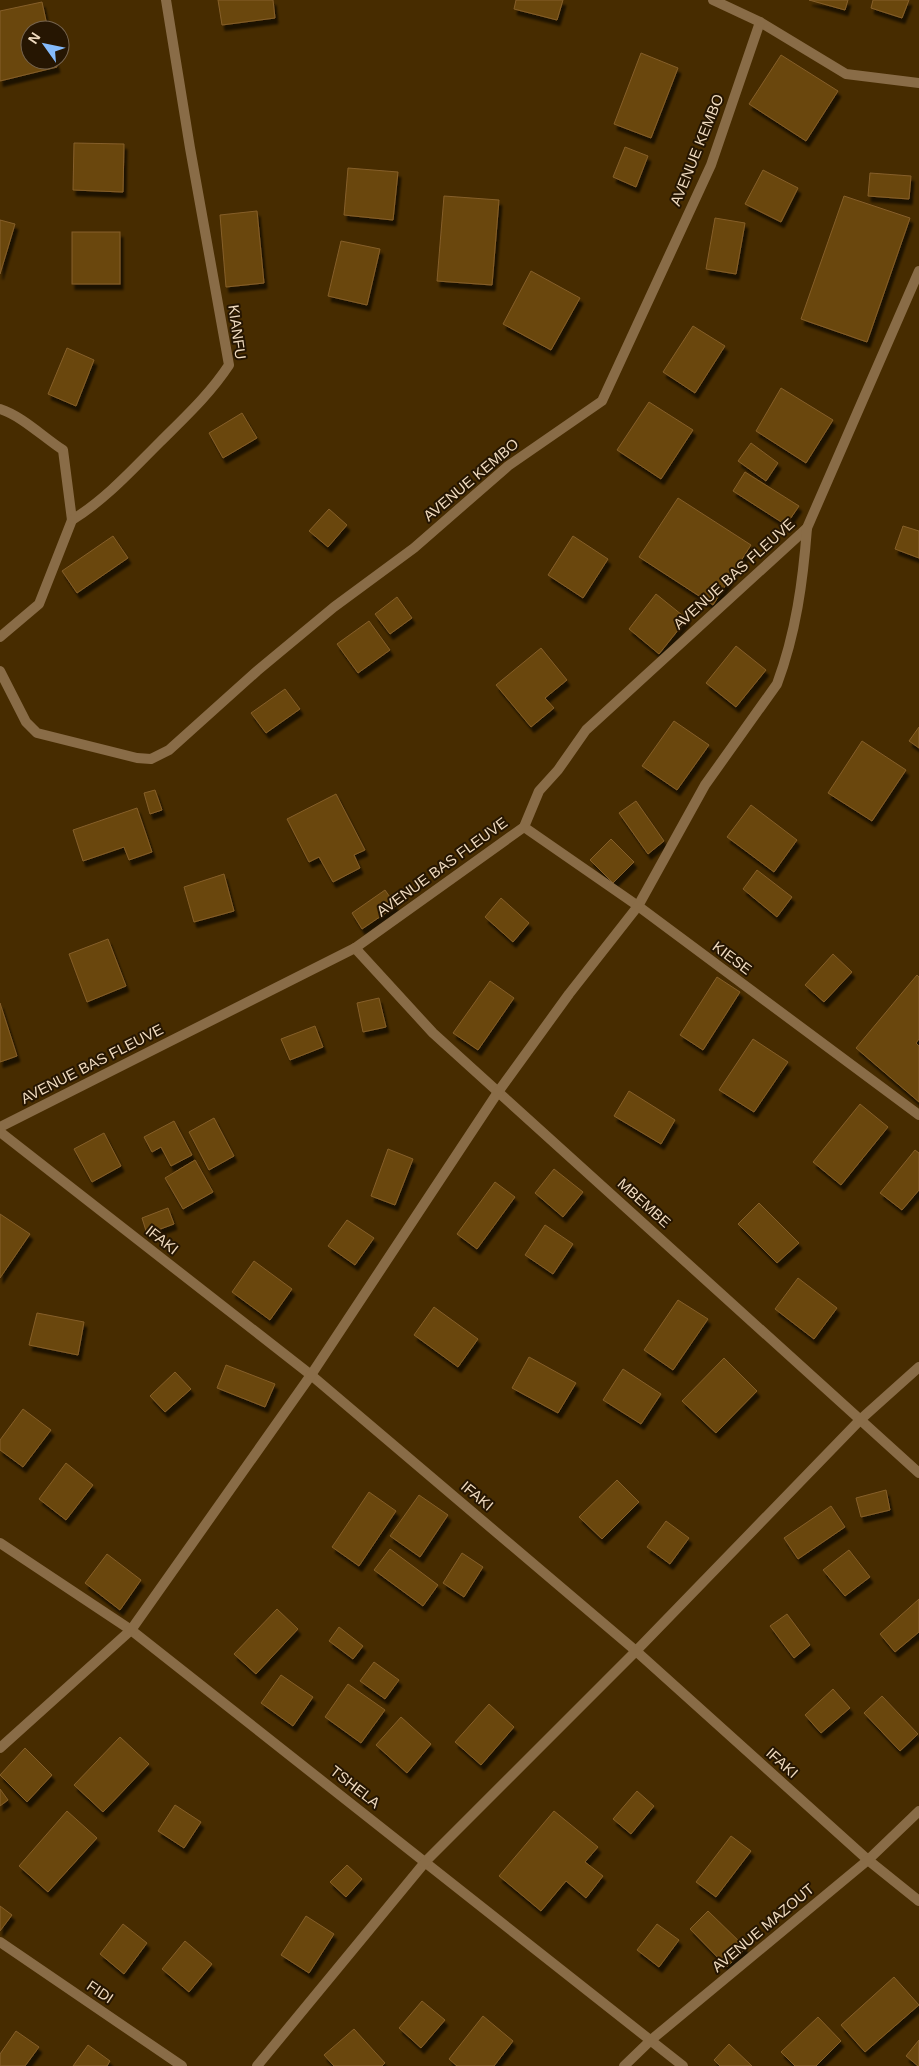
<svg xmlns="http://www.w3.org/2000/svg" width="919" height="2066" font-family="Helvetica,sans-serif">
  <style>
    .building { fill: #6b470c; stroke: #855f2a; filter: url(#shadow) }
    .lines { fill: none; stroke-linecap: round; stroke-linejoin: round }
    .minor { stroke: #896c47; stroke-width: 10 }
    .labels { text-anchor: middle; stroke-width: 4; stroke-linejoin: round; paint-order: stroke }
    .street-label { font-size: 15px; fill: #efdabf; stroke: #261602 }
  </style>
  <defs>
    <filter id="shadow"><feDropShadow dx="3" dy="5.5" stdDeviation="1" flood-color="#0009"/></filter>
  </defs>
  <rect width="100%" height="100%" fill="#472c00"/>
  <g class="building">
    <path d="M 218,0 L 273,0 L 275,18 L 222,25 Z"/>
    <path d="M 516,0 L 563,0 L 557,20 L 514,9 Z"/>
    <path d="M 809,0 L 848,0 L 845,10 Z"/>
    <path d="M 873,0 L 909,0 L 902,18 L 871,8 Z"/>
    <path d="M 42,2 L 48,30 L 30,30 L 30,60 L 55,60 L 57,67 L 0,81 L 0,11 Z"/>
    <path d="M 641,53 L 678,68 L 651,138 L 614,124 Z"/>
    <path d="M 781,55 L 838,91 L 806,141 L 749,104 Z"/>
    <path d="M 74,143 L 124,144 L 123,192 L 73,190 Z"/>
    <path d="M 625,147 L 648,156 L 636,187 L 613,177 Z"/>
    <path d="M 348,168 L 398,172 L 393,220 L 344,215 Z"/>
    <path d="M 763,170 L 798,188 L 781,222 L 745,204 Z"/>
    <path d="M 870,173 L 911,176 L 909,199 L 868,196 Z"/>
    <path d="M 444,196 L 499,200 L 492,285 L 437,281 Z"/>
    <path d="M 844,196 L 910,218 L 867,342 L 801,319 Z"/>
    <path d="M 257,211 L 264,283 L 226,287 L 220,215 Z"/>
    <path d="M 715,218 L 745,223 L 736,274 L 706,269 Z"/>
    <path d="M 0,220 L 15,224 L 0,274 Z"/>
    <rect x="72" y="232" width="48" height="52"/>
    <path d="M 341,241 L 380,249 L 367,305 L 328,296 Z"/>
    <path d="M 531,271 L 580,298 L 551,350 L 503,324 Z"/>
    <path d="M 693,326 L 725,346 L 695,393 L 663,372 Z"/>
    <path d="M 67,348 L 94,360 L 76,406 L 48,394 Z"/>
    <path d="M 781,388 L 833,420 L 806,463 L 756,431 Z"/>
    <path d="M 649,402 L 693,430 L 661,479 L 617,450 Z"/>
    <path d="M 242,413 L 257,438 L 223,458 L 209,433 Z"/>
    <path d="M 751,443 L 778,463 L 766,481 L 738,461 Z"/>
    <path d="M 745,472 L 799,506 L 786,525 L 733,491 Z"/>
    <path d="M 678,498 L 751,545 L 713,605 L 639,557 Z"/>
    <path d="M 329,509 L 347,525 L 328,547 L 309,531 Z"/>
    <path d="M 903,526 L 919,531 L 919,558 L 895,549 Z"/>
    <path d="M 113,536 L 128,558 L 77,593 L 62,571 Z"/>
    <path d="M 573,536 L 608,559 L 583,598 L 548,575 Z"/>
    <path d="M 656,594 L 687,619 L 659,654 L 629,629 Z"/>
    <path d="M 397,597 L 412,618 L 390,634 L 375,614 Z"/>
    <path d="M 369,621 L 390,650 L 358,673 L 337,644 Z"/>
    <path d="M 736,646 L 766,670 L 736,707 L 706,683 Z"/>
    <path d="M 541,648 L 567,680 L 545,698 L 554,708 L 531,727 L 496,685 Z"/>
    <path d="M 285,689 L 300,709 L 266,733 L 251,713 Z"/>
    <path d="M 674,721 L 709,745 L 677,790 L 642,766 Z"/>
    <path d="M 919,727 L 919,748 L 909,741 Z"/>
    <path d="M 862,741 L 906,770 L 872,821 L 828,793 Z"/>
    <path d="M 155,790 L 162,810 L 150,814 L 144,793 Z"/>
    <path d="M 336,794 L 365,850 L 354,855 L 360,868 L 333,882 L 319,857 L 309,862 L 287,819 Z"/>
    <path d="M 636,801 L 664,841 L 648,854 L 619,813 Z"/>
    <path d="M 751,805 L 797,840 L 774,872 L 727,837 Z"/>
    <path d="M 137,808 L 152,852 L 129,860 L 124,847 L 83,861 L 73,830 Z"/>
    <path d="M 611,839 L 634,862 L 613,883 L 590,860 Z"/>
    <path d="M 757,870 L 792,897 L 777,917 L 743,889 Z"/>
    <path d="M 224,874 L 234,911 L 194,922 L 184,887 Z"/>
    <path d="M 385,890 L 396,906 L 362,929 L 352,913 Z"/>
    <path d="M 501,898 L 529,923 L 513,942 L 485,917 Z"/>
    <path d="M 108,939 L 126,986 L 87,1002 L 69,954 Z"/>
    <path d="M 833,954 L 852,972 L 824,1002 L 805,985 Z"/>
    <path d="M 917,975 L 919,977 L 919,1039 L 916,1043 L 919,1046 L 919,1102 L 856,1048 Z"/>
    <path d="M 717,977 L 740,992 L 703,1050 L 680,1035 Z"/>
    <path d="M 490,981 L 514,998 L 478,1050 L 453,1033 Z"/>
    <path d="M 379,998 L 386,1027 L 363,1032 L 357,1003 Z"/>
    <path d="M 0,1003 L 17,1056 L 0,1062 Z"/>
    <path d="M 315,1026 L 323,1047 L 290,1060 L 281,1039 Z"/>
    <path d="M 753,1039 L 788,1062 L 754,1112 L 719,1090 Z"/>
    <path d="M 629,1091 L 675,1120 L 661,1144 L 614,1116 Z"/>
    <path d="M 860,1104 L 888,1127 L 841,1185 L 813,1162 Z"/>
    <path d="M 214,1118 L 234,1156 L 209,1170 L 189,1132 Z"/>
    <path d="M 174,1121 L 192,1155 L 171,1166 L 161,1147 L 152,1152 L 144,1137 Z"/>
    <path d="M 104,1133 L 121,1166 L 92,1182 L 74,1149 Z"/>
    <path d="M 388,1149 L 413,1159 L 395,1205 L 371,1196 Z"/>
    <path d="M 915,1150 L 919,1153 L 919,1190 L 902,1210 L 880,1193 Z"/>
    <path d="M 195,1160 L 213,1192 L 183,1209 L 165,1178 Z"/>
    <path d="M 554,1169 L 583,1192 L 563,1217 L 535,1193 Z"/>
    <path d="M 495,1182 L 515,1197 L 477,1249 L 457,1234 Z"/>
    <path d="M 759,1203 L 799,1243 L 777,1263 L 738,1224 Z"/>
    <path d="M 168,1208 L 174,1224 L 147,1234 L 142,1218 Z"/>
    <path d="M 0,1214 L 30,1234 L 0,1278 Z"/>
    <path d="M 347,1220 L 374,1238 L 355,1265 L 328,1246 Z"/>
    <path d="M 545,1225 L 573,1244 L 553,1274 L 525,1255 Z"/>
    <path d="M 254,1261 L 292,1289 L 270,1320 L 232,1292 Z"/>
    <path d="M 798,1278 L 837,1308 L 814,1339 L 775,1309 Z"/>
    <path d="M 678,1300 L 708,1319 L 673,1370 L 644,1350 Z"/>
    <path d="M 434,1307 L 478,1339 L 458,1367 L 414,1335 Z"/>
    <path d="M 37,1313 L 84,1322 L 78,1355 L 29,1345 Z"/>
    <path d="M 529,1357 L 576,1383 L 558,1413 L 512,1388 Z"/>
    <path d="M 724,1358 L 757,1391 L 716,1433 L 682,1401 Z"/>
    <path d="M 226,1365 L 275,1384 L 265,1407 L 217,1388 Z"/>
    <path d="M 623,1369 L 661,1394 L 641,1424 L 603,1400 Z"/>
    <path d="M 175,1372 L 191,1389 L 165,1412 L 150,1396 Z"/>
    <path d="M 23,1409 L 51,1430 L 23,1467 L 0,1450 L 0,1440 Z"/>
    <path d="M 66,1463 L 93,1485 L 66,1520 L 39,1499 Z"/>
    <path d="M 617,1480 L 639,1502 L 602,1539 L 579,1517 Z"/>
    <path d="M 886,1490 L 890,1510 L 861,1517 L 856,1498 Z"/>
    <path d="M 369,1492 L 396,1511 L 359,1566 L 332,1547 Z"/>
    <path d="M 419,1495 L 448,1515 L 420,1557 L 390,1536 Z"/>
    <path d="M 831,1506 L 845,1527 L 798,1559 L 784,1538 Z"/>
    <path d="M 666,1521 L 689,1538 L 670,1564 L 647,1547 Z"/>
    <path d="M 390,1549 L 438,1585 L 423,1606 L 374,1570 Z"/>
    <path d="M 849,1550 L 870,1577 L 845,1596 L 823,1570 Z"/>
    <path d="M 462,1553 L 483,1567 L 464,1597 L 443,1583 Z"/>
    <path d="M 107,1554 L 141,1580 L 120,1610 L 85,1583 Z"/>
    <path d="M 919,1599 L 919,1632 L 895,1652 L 880,1634 Z"/>
    <path d="M 277,1609 L 298,1629 L 256,1674 L 234,1654 Z"/>
    <path d="M 787,1614 L 810,1645 L 794,1658 L 770,1626 Z"/>
    <path d="M 339,1627 L 363,1646 L 353,1659 L 329,1641 Z"/>
    <path d="M 374,1662 L 399,1680 L 385,1699 L 360,1681 Z"/>
    <path d="M 281,1675 L 313,1697 L 293,1726 L 261,1703 Z"/>
    <path d="M 348,1684 L 385,1710 L 361,1743 L 325,1717 Z"/>
    <path d="M 833,1689 L 850,1708 L 821,1733 L 805,1715 Z"/>
    <path d="M 882,1696 L 918,1734 L 900,1751 L 864,1713 Z"/>
    <path d="M 489,1704 L 514,1727 L 481,1765 L 455,1742 Z"/>
    <path d="M 401,1717 L 431,1744 L 407,1773 L 376,1745 Z"/>
    <path d="M 120,1737 L 149,1764 L 103,1812 L 74,1785 Z"/>
    <path d="M 25,1748 L 52,1775 L 27,1802 L 0,1775 Z"/>
    <path d="M 0,1789 L 8,1800 L 0,1806 Z"/>
    <path d="M 637,1791 L 654,1806 L 631,1834 L 613,1819 Z"/>
    <path d="M 175,1805 L 201,1822 L 184,1848 L 158,1831 Z"/>
    <path d="M 67,1811 L 97,1838 L 48,1892 L 19,1866 Z"/>
    <path d="M 554,1811 L 598,1847 L 585,1862 L 603,1876 L 586,1898 L 566,1881 L 541,1911 L 499,1876 Z"/>
    <path d="M 731,1836 L 751,1851 L 716,1897 L 696,1882 Z"/>
    <path d="M 347,1865 L 362,1879 L 346,1897 L 330,1882 Z"/>
    <path d="M 0,1906 L 12,1915 L 0,1931 Z"/>
    <path d="M 708,1911 L 746,1948 L 727,1967 L 690,1929 Z"/>
    <path d="M 306,1916 L 334,1934 L 309,1973 L 281,1955 Z"/>
    <path d="M 123,1924 L 147,1943 L 124,1974 L 100,1954 Z"/>
    <path d="M 657,1924 L 679,1940 L 659,1967 L 637,1950 Z"/>
    <path d="M 185,1941 L 212,1964 L 189,1992 L 162,1969 Z"/>
    <path d="M 894,1977 L 919,2005 L 865,2052 L 841,2025 Z"/>
    <path d="M 422,2001 L 445,2020 L 421,2048 L 399,2028 Z"/>
    <path d="M 483,2016 L 513,2041 L 494,2066 L 457,2066 L 449,2059 Z"/>
    <path d="M 818,2017 L 841,2041 L 816,2066 L 795,2066 L 781,2052 Z"/>
    <path d="M 354,2029 L 385,2063 L 382,2066 L 334,2066 L 324,2055 Z"/>
    <path d="M 16,2031 L 39,2047 L 25,2066 L 0,2066 L 0,2054 Z"/>
    <path d="M 919,2040 L 919,2066 L 918,2066 L 906,2056 Z"/>
    <path d="M 729,2044 L 752,2066 L 720,2066 L 714,2060 Z"/>
    <path d="M 88,2045 L 110,2061 L 107,2066 L 73,2066 Z"/>
  </g>
  <g class="lines">
    <g class="minor">
      <path d="M 760,22 L 846,74 L 919,83"/>
      <path d="M 0,409 C 22,416 43,437 63,450 L 72,520"/>
      <path d="M 72,520 C 106,499 132,470 160,442 C 185,417 210,394 229,365 L 190,148 L 166,0"/>
      <path d="M 0,637 L 39,604 L 72,520"/>
      <path d="M 0,671 L 26,722 L 37,733 L 137,758 L 151,759 L 169,750 L 257,671 L 334,607 L 414,548 L 508,466 L 602,401 L 711,165 L 760,22 L 713,0"/>
      <path d="M 524,827 L 638,906 L 919,1115"/>
      <path d="M 355,948 L 433,1033 L 919,1473"/>
      <path d="M 0,1127 L 355,948 L 524,827 L 539,791 L 558,770 L 586,730 L 807,528 L 919,271"/>
      <path d="M 0,1132 L 311,1375 L 636,1651 L 868,1860 L 919,1901"/>
      <path d="M 0,1543 L 131,1630 L 683,2066"/>
      <path d="M 0,1748 L 131,1630 L 311,1375 L 498,1092 L 569,994 L 638,906 L 705,785 L 777,684 C 796,633 803,581 807,528"/>
      <path d="M 0,1942 L 182,2066"/>
      <path d="M 257,2066 L 426,1861 L 636,1651 L 861,1419 L 919,1367"/>
      <path d="M 624,2066 L 651,2040 L 868,1860 L 919,1811"/>
    </g>
  </g>
  <g class="labels">
    <g class="street-label">
      <text transform="translate(697 150) rotate(-68)" y="5">AVENUE KEMBO</text>
      <text transform="translate(237 332) rotate(82)" y="5">KIANFU</text>
      <text transform="translate(471 480) rotate(-40)" y="5">AVENUE KEMBO</text>
      <text transform="translate(734 574) rotate(-42)" y="5">AVENUE BAS FLEUVE</text>
      <text transform="translate(442 867) rotate(-36)" y="5">AVENUE BAS FLEUVE</text>
      <text transform="translate(732 958) rotate(37)" y="5">KIESE</text>
      <text transform="translate(92 1064) rotate(-27)" y="5">AVENUE BAS FLEUVE</text>
      <text transform="translate(644 1203) rotate(42)" y="5">MBEMBE</text>
      <text transform="translate(162 1240) rotate(38)" y="5">IFAKI</text>
      <text transform="translate(477 1496) rotate(40)" y="5">IFAKI</text>
      <text transform="translate(782 1763) rotate(42)" y="5">IFAKI</text>
      <text transform="translate(355 1787) rotate(38)" y="5">TSHELA</text>
      <text transform="translate(763 1928) rotate(-40)" y="5">AVENUE MAZOUT</text>
      <text transform="translate(100 1992) rotate(34)" y="5">FIDI</text>
    </g>
  </g>
  <g transform="translate(45 45) rotate(303)"><circle r="24" fill="#261602" stroke="#76644e"/>
  <path d="M0-4L9 19L0 12L-9 19Z" fill="#85bbfb"/>
  <text y="-8" font-size="14" font-weight="bold" text-anchor="middle" fill="#efdabf">N</text>
  </g>
</svg>
